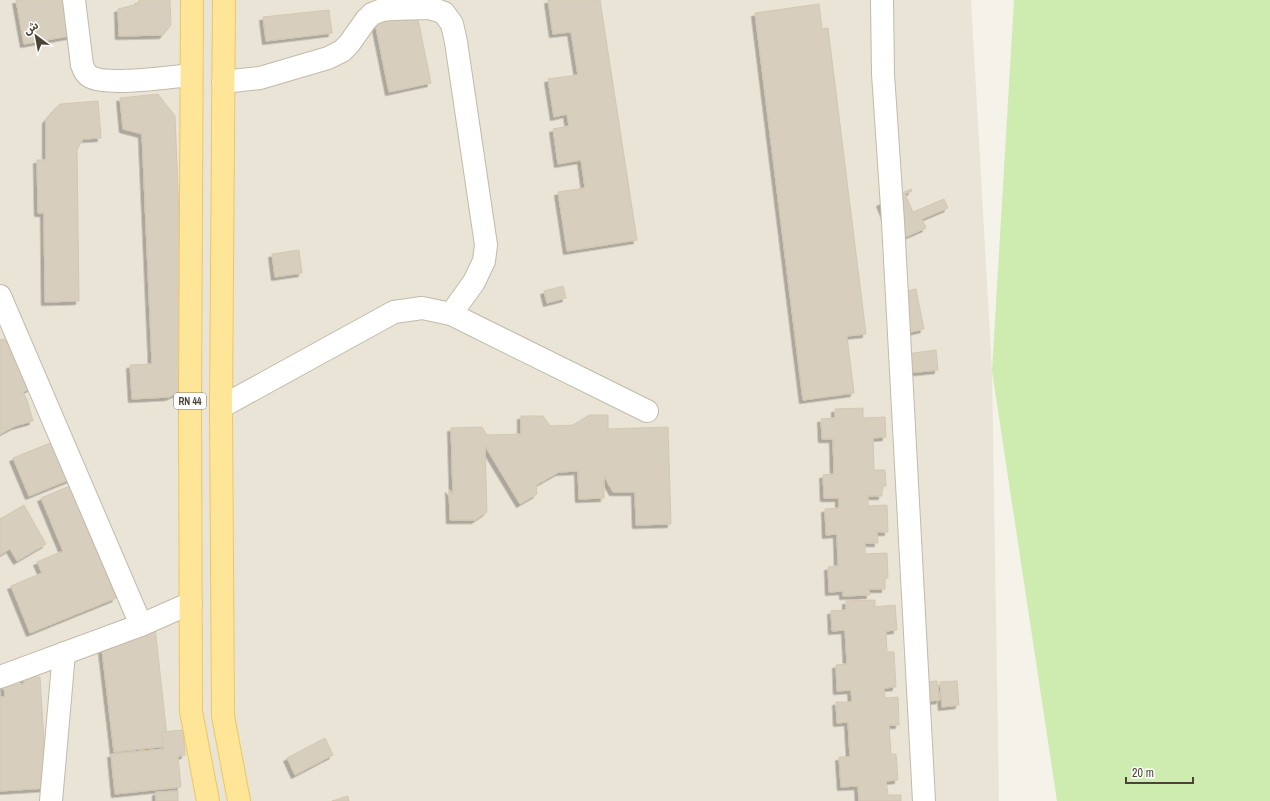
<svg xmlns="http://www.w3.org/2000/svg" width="1270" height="801" font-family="'Archivo Narrow','Noto Sans Arabic',sans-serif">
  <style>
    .residential { fill: #eae4d6 }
    .green { fill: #ceecaf }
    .building { fill: #d8cebd; stroke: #d3c7b0; filter: url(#shadow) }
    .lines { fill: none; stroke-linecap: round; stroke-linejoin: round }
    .minor-casing { stroke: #c2baaa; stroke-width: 24 }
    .major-casing { stroke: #ecc760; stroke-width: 24 }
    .minor { stroke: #fff; stroke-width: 22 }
    .major { stroke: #ffe598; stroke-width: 22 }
    .labels { text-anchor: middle; stroke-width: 3.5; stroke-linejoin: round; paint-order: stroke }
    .shield { fill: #fff; stroke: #807b72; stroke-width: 1 }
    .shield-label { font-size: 10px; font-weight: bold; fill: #4a4336 }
  </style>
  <defs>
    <filter id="shadow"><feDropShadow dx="-3.5" dy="3.5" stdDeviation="0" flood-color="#0004"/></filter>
  </defs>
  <rect width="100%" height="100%" fill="#f5f2e9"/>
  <path class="residential" d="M 0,0 L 971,0 L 992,371 L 999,801 L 0,801 Z"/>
  <path class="green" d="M 1014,0 L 1270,0 L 1270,801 L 1057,801 L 992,371 Z"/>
  <g class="building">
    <path d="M 16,0 L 68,0 L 75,35 L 24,44 Z"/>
    <path d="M 139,0 L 170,0 L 171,25 L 163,35 L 119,36 L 118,9 L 138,4 Z"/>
    <path d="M 414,0 L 431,83 L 389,92 L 372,8 Z"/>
    <path d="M 548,0 L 600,0 L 637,240 L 567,251 L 558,192 L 585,188 L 581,160 L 558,164 L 553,129 L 569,126 L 567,114 L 554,117 L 548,79 L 578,75 L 571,32 L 553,34 Z"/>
    <path d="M 819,4 L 822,29 L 828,28 L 866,334 L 847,336 L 854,393 L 803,400 L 755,13 Z"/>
    <path d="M 329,10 L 332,33 L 266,41 L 263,17 Z"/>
    <path d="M 158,94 L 175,116 L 186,389 L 169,397 L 132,399 L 130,365 L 152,364 L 142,134 L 123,129 L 120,98 Z"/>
    <path d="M 98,101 L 101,138 L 83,139 L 77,150 L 79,301 L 45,302 L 44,213 L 38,213 L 37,160 L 46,160 L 46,120 L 60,104 Z"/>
    <path d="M 911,189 L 912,191 L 905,194 L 913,212 L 944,199 L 948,208 L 922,219 L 926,228 L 889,244 L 891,230 L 880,203 Z"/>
    <path d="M 299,250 L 302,273 L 275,277 L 272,254 Z"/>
    <path d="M 563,286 L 566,298 L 547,303 L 544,291 Z"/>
    <path d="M 916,289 L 924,329 L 903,334 L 895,294 Z"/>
    <path d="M 5,339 L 29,382 L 31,388 L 23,392 L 27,400 L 33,421 L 15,426 L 0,434 L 0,340 Z"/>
    <path d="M 936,350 L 938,370 L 908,373 L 906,354 Z"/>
    <path d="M 863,408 L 863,418 L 885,417 L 886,437 L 873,438 L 874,470 L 885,470 L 886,486 L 882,486 L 882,496 L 868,496 L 868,506 L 887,505 L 888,532 L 877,532 L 878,543 L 865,543 L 865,554 L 887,553 L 888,578 L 885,578 L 885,589 L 869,589 L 870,595 L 843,596 L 843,591 L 829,592 L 828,567 L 838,566 L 837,534 L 826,535 L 825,509 L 839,508 L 839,498 L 824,498 L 823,475 L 834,474 L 833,439 L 822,439 L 821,419 L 835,418 L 835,409 Z"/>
    <path d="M 589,415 L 608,415 L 608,429 L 668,427 L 671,524 L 636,525 L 635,492 L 613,492 L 604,476 L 604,498 L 579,499 L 578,471 L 559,472 L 536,485 L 537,494 L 520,504 L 485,446 L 487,512 L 475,520 L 450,520 L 449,489 L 453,495 L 451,428 L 482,427 L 487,435 L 521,434 L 521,416 L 543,416 L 550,426 L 573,425 Z"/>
    <path d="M 55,441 L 71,479 L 29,496 L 13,458 Z"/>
    <path d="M 70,486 L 116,598 L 30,633 L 11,586 L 42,573 L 37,562 L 63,551 L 41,498 Z"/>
    <path d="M 24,505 L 46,544 L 17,561 L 10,549 L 0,555 L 0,519 Z"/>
    <path d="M 875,600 L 875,607 L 895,605 L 897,630 L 886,631 L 887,652 L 894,652 L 896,687 L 884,688 L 885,698 L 898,697 L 899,725 L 889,725 L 891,754 L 896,754 L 898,780 L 886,781 L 888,795 L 901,795 L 901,801 L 859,801 L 858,786 L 841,787 L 839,757 L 850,757 L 848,722 L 837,723 L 836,702 L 852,702 L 851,690 L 837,691 L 836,665 L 847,664 L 845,630 L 832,631 L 831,611 L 846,610 L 846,601 Z"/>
    <path d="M 154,618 L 168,746 L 114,752 L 100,633 Z"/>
    <path d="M 40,677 L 47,788 L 0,791 L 0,697 L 5,697 L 4,686 L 24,684 L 24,678 Z"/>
    <path d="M 937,681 L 940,700 L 929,701 L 926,682 Z"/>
    <path d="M 957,681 L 959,705 L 942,707 L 940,682 Z"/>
    <path d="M 183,730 L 185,755 L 178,756 L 181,787 L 115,794 L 111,754 L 164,749 L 162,732 Z"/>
    <path d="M 325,738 L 333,755 L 295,775 L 287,758 Z"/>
    <path d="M 178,791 L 178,801 L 156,801 L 156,792 Z"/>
    <path d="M 348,796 L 349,801 L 332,801 Z"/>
  </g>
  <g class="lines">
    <defs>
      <g id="minor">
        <path d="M 74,0 L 82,65 C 84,70 86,75 91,77 C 107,86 170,77 191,75"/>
        <path d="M 882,0 L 883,74 L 893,222 L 924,801"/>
        <path d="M 223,82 L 260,78 L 328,58 L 342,51 L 349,44 L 366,20 L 372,14 L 382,10 L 391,9 L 429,8 L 439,11 L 444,13 L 452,24 L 456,42 L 486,245 L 484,261 L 474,282 L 451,314"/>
        <path d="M 0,296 L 141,625"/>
        <path d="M 221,407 L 394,312 L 422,308 L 451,314 L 647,411"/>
        <path d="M 0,677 L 141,625 L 191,603"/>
        <path d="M 51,801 L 64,653"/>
      </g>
      <g id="major">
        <path d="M 192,0 L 190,406 L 191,711 L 208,801"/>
        <path d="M 224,0 L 221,407 L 223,716 L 239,801"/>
      </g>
    </defs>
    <use href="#minor" class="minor-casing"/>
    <use href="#major" class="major-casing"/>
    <use href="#minor" class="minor"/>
    <use href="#major" class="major"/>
  </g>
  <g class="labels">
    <rect class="shield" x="174" y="393" width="32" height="16" rx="3"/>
    <g class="shield-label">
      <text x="190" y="405">RN 44</text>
    </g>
  </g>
  <g transform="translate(36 36) rotate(328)" stroke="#ffffff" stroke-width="3" paint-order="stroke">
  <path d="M0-3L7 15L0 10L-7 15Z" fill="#4a4336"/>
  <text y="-6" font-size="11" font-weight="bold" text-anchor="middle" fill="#4a4336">ش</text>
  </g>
  <path d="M1126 777v6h67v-6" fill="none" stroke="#4a4336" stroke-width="2"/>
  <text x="1132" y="777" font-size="12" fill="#4a4336" stroke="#ffffff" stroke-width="3" paint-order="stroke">20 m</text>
</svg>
